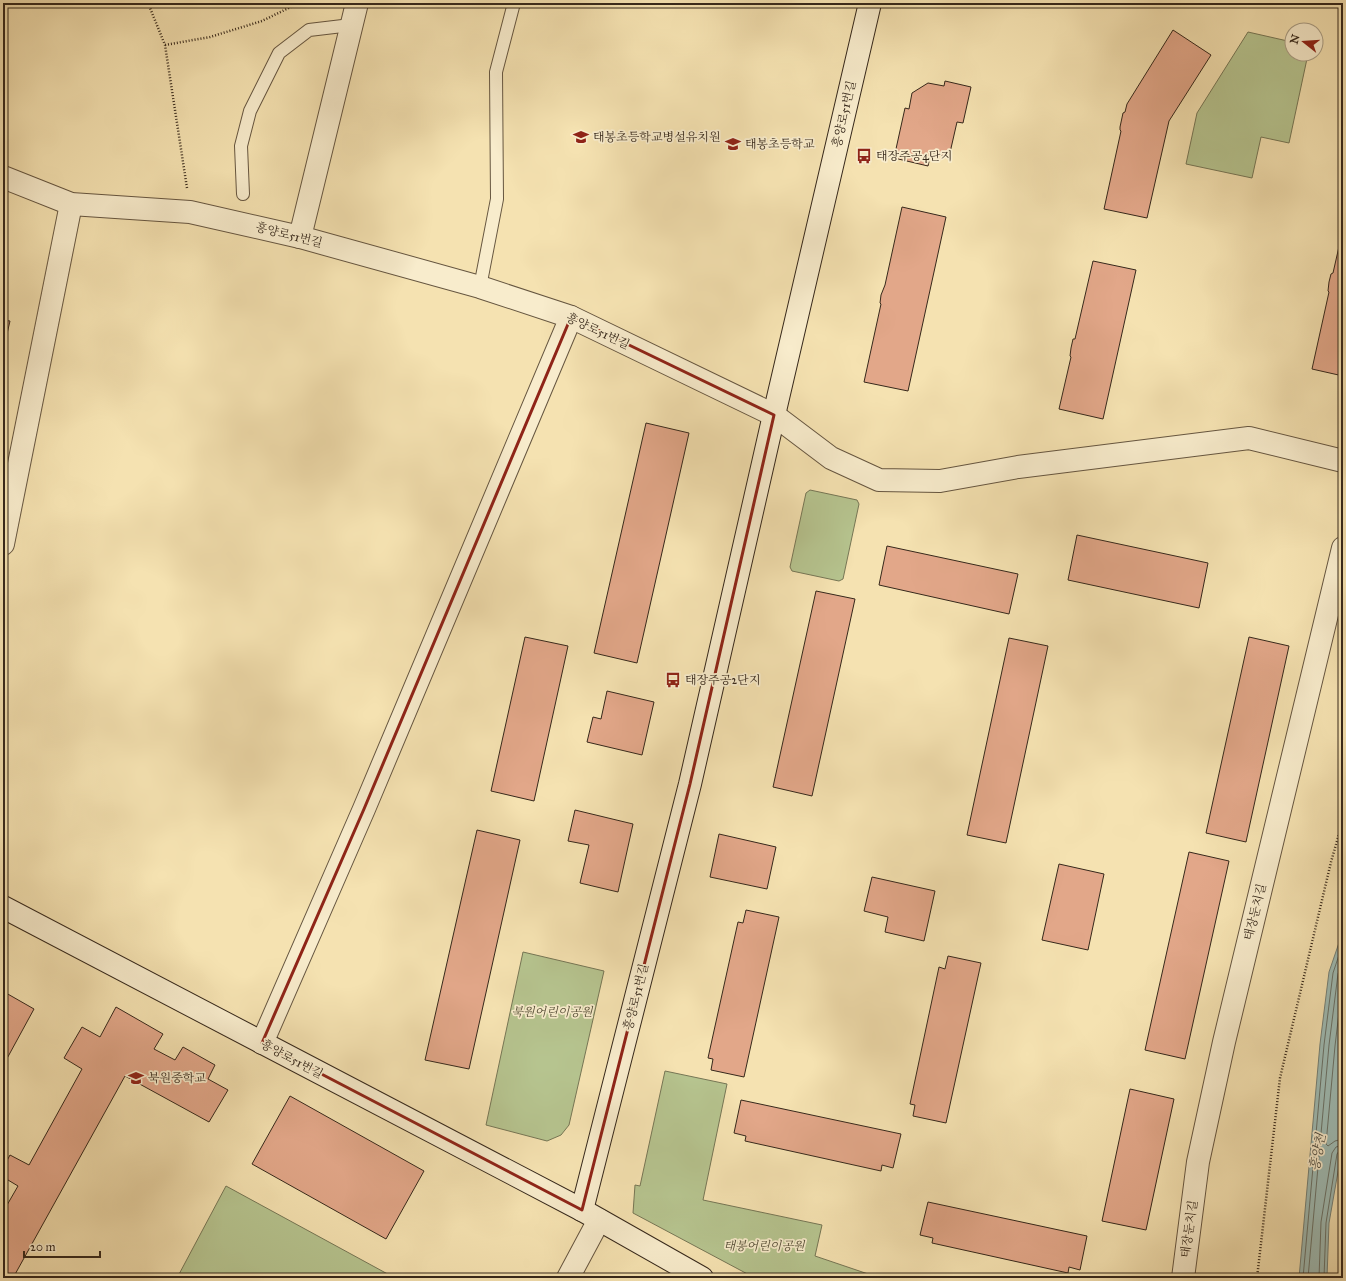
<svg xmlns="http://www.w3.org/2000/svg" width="1346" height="1281" font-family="'IM FELL Great Primer','Noto Serif KR',serif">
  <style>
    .green { fill: #b6c48f; stroke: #767655 }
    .water { fill: #9fbcb5; stroke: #758177 }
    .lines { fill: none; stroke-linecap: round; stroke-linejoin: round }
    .shore { stroke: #6a7268; stroke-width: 1 }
    .building { fill: #e2a789; stroke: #36281b }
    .lane-casing { stroke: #665640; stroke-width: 14 }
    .street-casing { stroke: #665640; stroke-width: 24 }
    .secondary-casing { stroke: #36281b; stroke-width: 24 }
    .path { stroke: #36281b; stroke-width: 2.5; stroke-dasharray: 1 2; stroke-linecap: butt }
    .lane { stroke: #f8eccc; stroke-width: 12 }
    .street { stroke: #f8eccc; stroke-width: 22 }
    .secondary { stroke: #f8eccc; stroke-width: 22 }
    .marked { fill: none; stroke: #8f2418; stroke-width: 3; stroke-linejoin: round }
    .labels { text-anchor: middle; stroke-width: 3.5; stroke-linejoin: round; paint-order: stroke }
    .street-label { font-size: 12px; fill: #36281b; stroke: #f8eccc }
    .poi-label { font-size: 12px; fill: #36281b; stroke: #f8eccc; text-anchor: start }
    .park-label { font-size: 12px; font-style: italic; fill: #564f38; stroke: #f8eccc }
    .water-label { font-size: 13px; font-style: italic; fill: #504d42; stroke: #f8eccc }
  </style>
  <rect width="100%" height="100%" fill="#f5e2b1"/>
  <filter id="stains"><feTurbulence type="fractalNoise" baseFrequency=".005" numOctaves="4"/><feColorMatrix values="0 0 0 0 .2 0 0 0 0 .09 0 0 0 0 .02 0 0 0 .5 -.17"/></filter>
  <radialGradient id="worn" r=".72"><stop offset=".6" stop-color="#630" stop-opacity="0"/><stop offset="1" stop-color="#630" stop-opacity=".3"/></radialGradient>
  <g class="green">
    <path d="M 1248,32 L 1292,42 L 1292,54 L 1308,54 L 1289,143 L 1261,137 L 1252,178 L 1186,164 L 1197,113 Z"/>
    <path d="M 810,490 L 857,500 L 859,504 L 843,579 L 839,581 L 792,571 L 790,567 L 806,493 Z"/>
    <path d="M 523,952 L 604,971 L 569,1125 L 561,1135 L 547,1141 L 486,1125 Z"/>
    <path d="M 665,1071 L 727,1084 L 703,1200 L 822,1225 L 815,1256 L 880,1278 L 755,1278 L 633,1213 L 635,1185 L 640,1186 Z"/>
    <path d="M 226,1186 L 395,1278 L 177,1278 Z"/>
  </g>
  <path class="water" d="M 1343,931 L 1343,1143 L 1329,1223 L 1327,1278 L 1299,1278 L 1320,1044 L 1329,972 Z"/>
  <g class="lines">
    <g class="shore">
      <path d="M 1343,979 L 1335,1046 L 1326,1144 L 1328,1146 L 1335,1141 L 1343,1139"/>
      <path d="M 1303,1278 L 1324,1045 L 1333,973 L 1343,943"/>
      <path d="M 1308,1278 L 1329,1045 L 1338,974 L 1343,958"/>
      <path d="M 1319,1278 L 1321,1222 L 1332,1153 L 1336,1147 L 1343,1145"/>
      <path d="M 1324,1278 L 1326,1223 L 1337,1154 L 1339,1151 L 1343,1150"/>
    </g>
  </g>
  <g class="building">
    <path d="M 1173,30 L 1211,55 L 1169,121 L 1147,218 L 1104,209 L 1121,131 L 1120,130 L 1120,127 L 1123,113 L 1125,112 L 1127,104 Z"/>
    <path d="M 945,81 L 971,87 L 963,123 L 957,122 L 949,157 L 931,153 L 928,166 L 894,158 L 905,108 L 909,109 L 912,93 L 928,83 L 944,86 Z"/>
    <path d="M 902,207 L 946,217 L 908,391 L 864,382 L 881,304 L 880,303 L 881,295 L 885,285 Z"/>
    <path d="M 1343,229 L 1343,376 L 1312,369 L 1329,292 L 1328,291 L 1329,282 L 1331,274 L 1333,273 Z"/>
    <path d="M 1093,261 L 1136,270 L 1103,419 L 1059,409 L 1071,357 L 1070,356 L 1071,348 L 1073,339 L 1075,339 Z"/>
    <path d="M 3,320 L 10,321 L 3,351 Z"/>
    <path d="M 646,423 L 689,433 L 637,663 L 594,653 Z"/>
    <path d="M 1077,535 L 1208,563 L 1199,608 L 1068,580 Z"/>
    <path d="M 887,546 L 1018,574 L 1009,614 L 879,585 Z"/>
    <path d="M 816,591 L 855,599 L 812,796 L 773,787 Z"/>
    <path d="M 525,637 L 568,646 L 534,801 L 491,791 Z"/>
    <path d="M 1249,637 L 1289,646 L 1246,842 L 1206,833 Z"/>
    <path d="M 1009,638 L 1048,646 L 1006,843 L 967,835 Z"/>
    <path d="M 607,691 L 654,702 L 642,755 L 587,742 L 593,717 L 601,719 Z"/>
    <path d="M 575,810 L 633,824 L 618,892 L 580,883 L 589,845 L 568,841 Z"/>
    <path d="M 477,830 L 520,840 L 469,1069 L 425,1060 Z"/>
    <path d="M 719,834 L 776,847 L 767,889 L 710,877 Z"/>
    <path d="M 1189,852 L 1229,861 L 1185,1059 L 1145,1050 Z"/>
    <path d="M 1059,864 L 1104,874 L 1088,950 L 1042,940 Z"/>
    <path d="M 872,877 L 935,891 L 924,941 L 885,932 L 888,917 L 864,911 Z"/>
    <path d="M 746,910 L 779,917 L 744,1077 L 711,1070 L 713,1059 L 708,1058 L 738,922 L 743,923 Z"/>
    <path d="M 948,956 L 981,963 L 946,1123 L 913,1116 L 915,1105 L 910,1104 L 939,967 L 945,969 Z"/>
    <path d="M 6,993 L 34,1009 L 4,1064 L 3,998 Z"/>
    <path d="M 116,1007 L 163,1034 L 154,1049 L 175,1060 L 183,1047 L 215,1065 L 208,1079 L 228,1090 L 209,1122 L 125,1076 L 13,1278 L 3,1278 L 3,1212 L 18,1186 L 3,1177 L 3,1168 L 10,1155 L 29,1165 L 82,1069 L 64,1058 L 82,1027 L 100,1037 Z"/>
    <path d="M 1130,1089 L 1174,1099 L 1146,1230 L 1102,1221 Z"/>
    <path d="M 290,1096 L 424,1171 L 386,1239 L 252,1164 Z"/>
    <path d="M 741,1100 L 901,1134 L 893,1168 L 882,1165 L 881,1171 L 745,1141 L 746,1136 L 734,1133 Z"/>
    <path d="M 928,1202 L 1087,1236 L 1080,1270 L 1069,1267 L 1068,1273 L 932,1243 L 933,1238 L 920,1235 Z"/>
  </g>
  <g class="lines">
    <defs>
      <g id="lane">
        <path d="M 243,194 L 241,146 L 250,111 L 279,53 L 309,30 L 351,25"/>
        <path d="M 480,287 L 497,199 L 496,72 L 514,3"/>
      </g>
      <g id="street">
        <path d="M 3,177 L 71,204 L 190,212 L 300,237 L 480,287 L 571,317 L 774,415 L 831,458 L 879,480 L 940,481 L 1018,467 L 1249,438 L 1343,461"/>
        <path d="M 300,237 L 357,3"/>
        <path d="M 3,544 L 71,204"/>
        <path d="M 262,1043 L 364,809 L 571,317"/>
        <path d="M 568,1278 L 599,1220"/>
        <path d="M 1183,1278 L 1198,1162 L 1224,1042 L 1343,548"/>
      </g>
      <g id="secondary">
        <path d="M 3,907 L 582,1210 L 702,1278"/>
        <path d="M 582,1210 L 690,784 L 774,415 L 870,3"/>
      </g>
    </defs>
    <use href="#lane" class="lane-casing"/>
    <use href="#street" class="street-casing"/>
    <use href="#secondary" class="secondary-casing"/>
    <g class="path">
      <path d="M 148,3 L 165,45 L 187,188"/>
      <path d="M 165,45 L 210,37 L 262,21 L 299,3"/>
      <path d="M 1257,1278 L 1280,1078 L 1331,862 L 1343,820"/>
    </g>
    <use href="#lane" class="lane"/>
    <use href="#street" class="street"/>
    <use href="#secondary" class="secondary"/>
  </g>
  <path class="marked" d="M 571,317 L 774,415 L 690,784 L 582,1210 L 262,1043 L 364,809 Z"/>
  <defs>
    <symbol id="school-bare" viewBox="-9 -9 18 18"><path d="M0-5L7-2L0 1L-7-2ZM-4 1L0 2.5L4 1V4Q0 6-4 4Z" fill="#8f2418" stroke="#f8eccc" stroke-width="2.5" paint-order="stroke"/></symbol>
    <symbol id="bus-bare" viewBox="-9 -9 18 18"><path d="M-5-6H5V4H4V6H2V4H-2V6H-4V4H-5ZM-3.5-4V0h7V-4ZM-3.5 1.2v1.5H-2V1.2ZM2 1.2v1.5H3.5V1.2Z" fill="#8f2418" stroke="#f8eccc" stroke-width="2.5" paint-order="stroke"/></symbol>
  </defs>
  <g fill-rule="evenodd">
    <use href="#school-bare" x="570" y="126" width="22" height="22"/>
    <use href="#school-bare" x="722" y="133" width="22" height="22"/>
    <use href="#bus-bare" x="853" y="145" width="22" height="22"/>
    <use href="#bus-bare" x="662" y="669" width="22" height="22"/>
    <use href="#school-bare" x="125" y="1067" width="22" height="22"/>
  </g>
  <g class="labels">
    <g class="street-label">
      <text transform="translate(844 114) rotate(-77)" y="4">흥양로51번길</text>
      <text transform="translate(289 235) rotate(14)" y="4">흥양로51번길</text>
      <text transform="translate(598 331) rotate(25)" y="4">흥양로51번길</text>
      <text transform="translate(1255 912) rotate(-76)" y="4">태장둔치길</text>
      <text transform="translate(636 997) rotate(-76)" y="4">흥양로51번길</text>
      <text transform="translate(292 1059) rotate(28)" y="4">흥양로51번길</text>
      <text transform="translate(1189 1229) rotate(-82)" y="4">태장둔치길</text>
    </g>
    <g class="poi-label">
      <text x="593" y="141">태봉초등학교병설유치원</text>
      <text x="745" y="148">태봉초등학교</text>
      <text x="876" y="160">태장주공4단지</text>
      <text x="685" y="684">태장주공2단지</text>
      <text x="148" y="1082">북원중학교</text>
    </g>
    <g class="park-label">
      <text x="552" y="1016">북원어린이공원</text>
      <text x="764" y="1250">태봉어린이공원</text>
    </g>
    <g class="water-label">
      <text transform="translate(1317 1152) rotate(-79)" y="5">흥양천</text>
    </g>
  </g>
  <rect width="1346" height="1281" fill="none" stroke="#f5e2b1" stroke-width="16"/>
  <rect x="4" y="4" width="1338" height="1273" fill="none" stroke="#36281b" stroke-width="2"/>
  <rect x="8" y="8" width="1330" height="1265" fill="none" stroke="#36281b"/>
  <g transform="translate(1304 42) rotate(287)"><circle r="19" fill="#f8eccc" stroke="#aa9e85"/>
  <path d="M0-3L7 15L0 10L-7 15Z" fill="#8f2418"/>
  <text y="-6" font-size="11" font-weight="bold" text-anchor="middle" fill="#36281b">N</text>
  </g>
  <path d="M24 1251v6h76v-6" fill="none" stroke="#36281b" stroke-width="2"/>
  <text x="30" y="1251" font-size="12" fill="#36281b" stroke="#f8eccc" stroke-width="3" paint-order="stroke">20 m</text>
  <rect width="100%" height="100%" filter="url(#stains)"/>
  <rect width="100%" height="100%" fill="url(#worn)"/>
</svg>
